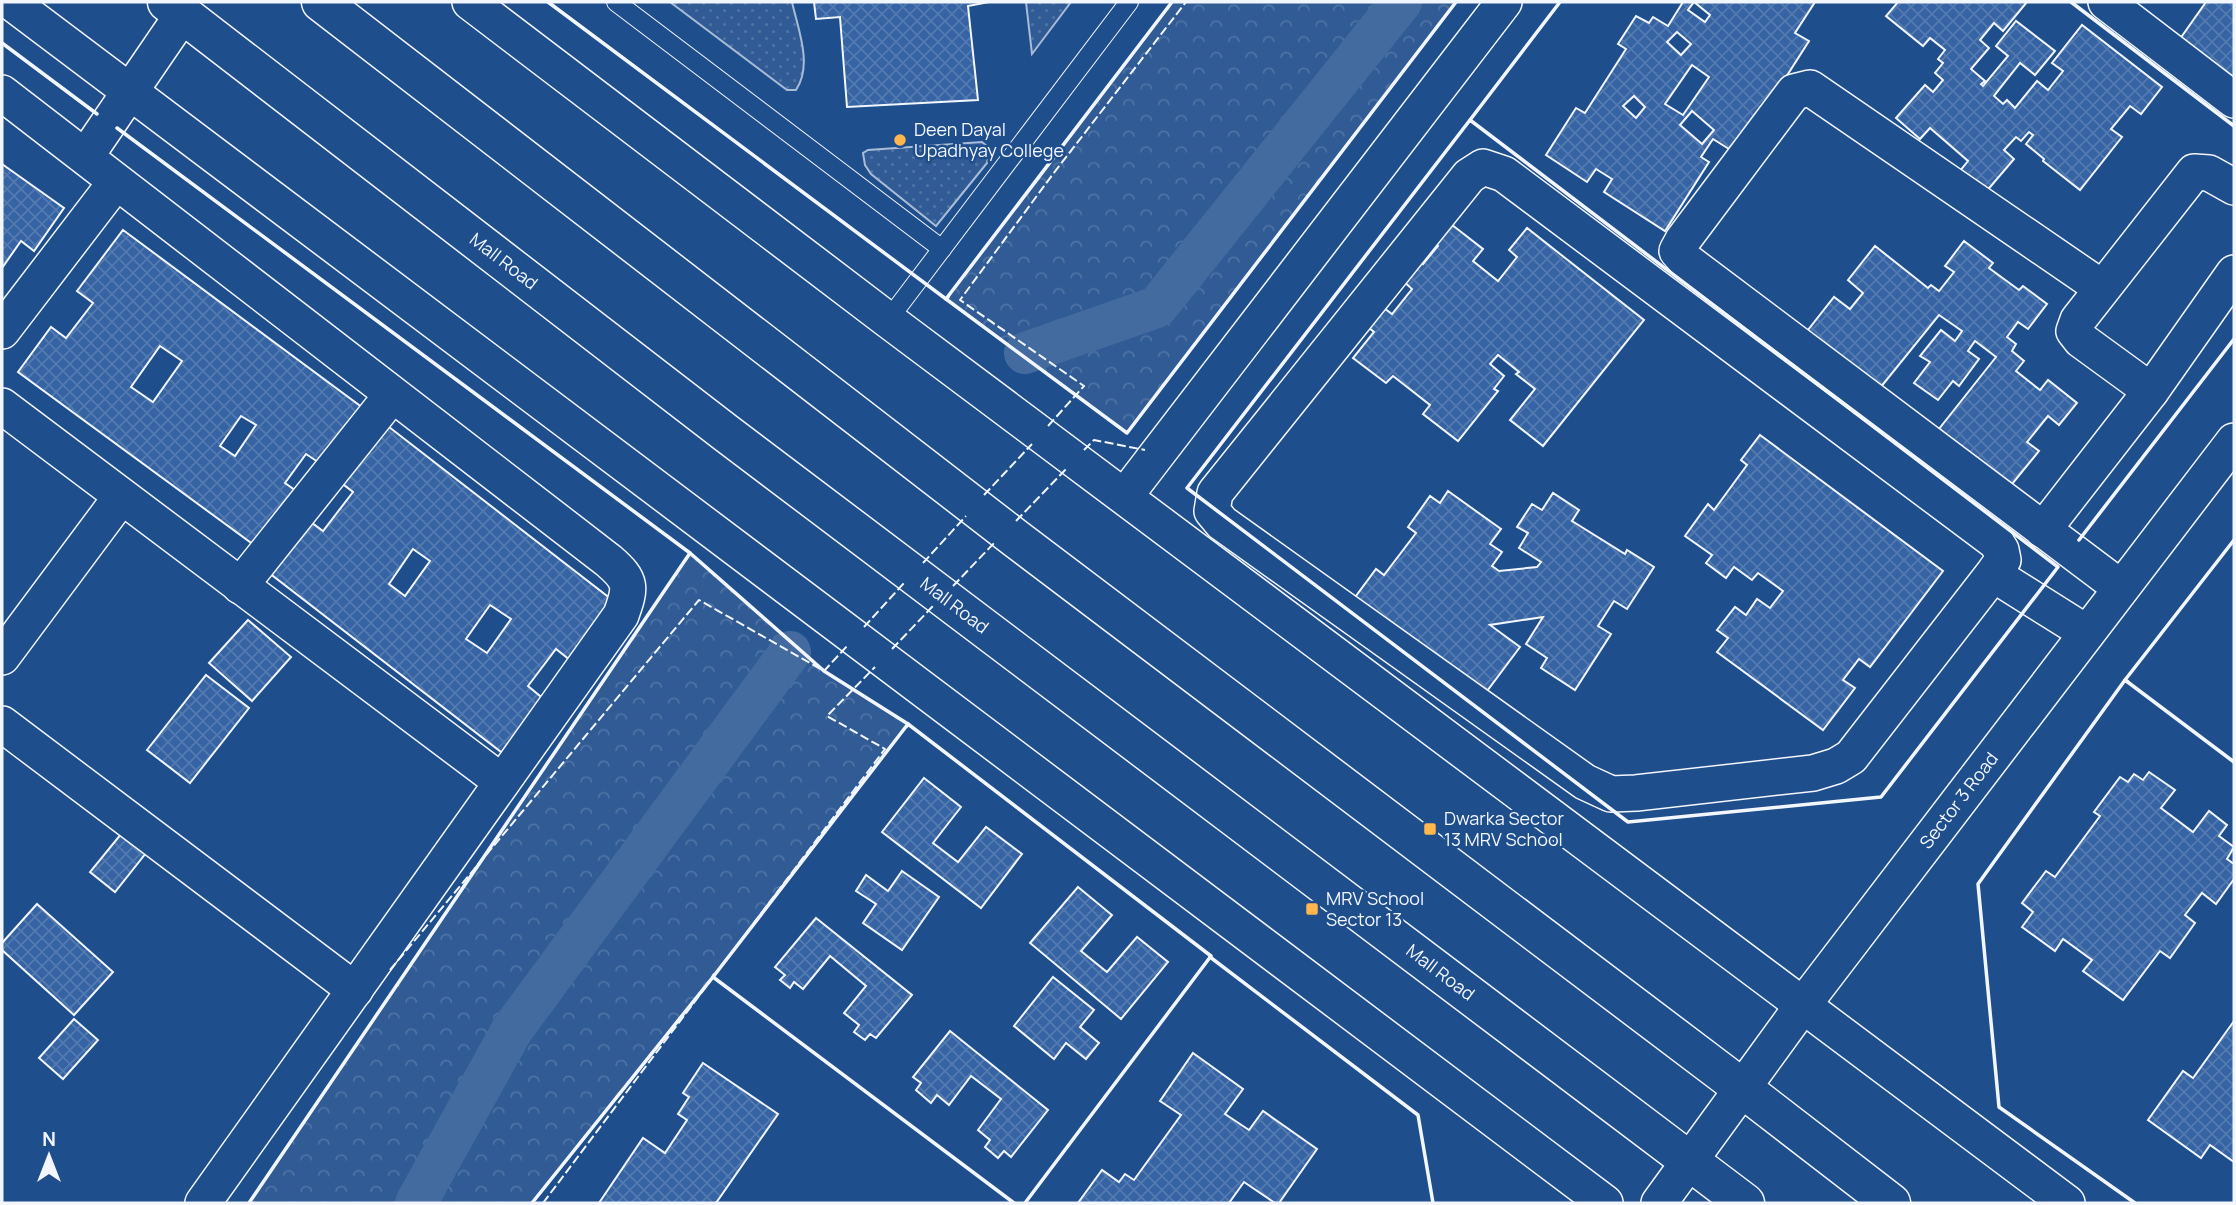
<svg xmlns="http://www.w3.org/2000/svg" width="2236" height="1205" font-family="Manrope,sans-serif">
  <style>
    .grass { fill: url(#grass-dots); stroke: #a8bbd7; stroke-width: 2 }
    .park { fill: url(#park-crowns); stroke: #a8bbd7; stroke-width: 2 }
    .lines { fill: none; stroke-linecap: round; stroke-linejoin: round }
    .canal { stroke: #446ba0; stroke-width: 42 }
    .building { fill: url(#building-cross-hatch); stroke: #f2f6ff; stroke-width: 2; fill-rule: evenodd }
    .service-casing { stroke: #f2f6ff; stroke-width: 20 }
    .minor-casing { stroke: #f2f6ff; stroke-width: 38 }
    .secondary-casing { stroke: #f2f6ff; stroke-width: 41 }
    .service { stroke: #1f4e8c; stroke-width: 18 }
    .minor { stroke: #1f4e8c; stroke-width: 35 }
    .secondary { stroke: #1f4e8c; stroke-width: 38 }
    .fence { stroke: #f2f6ff; stroke-width: 2; stroke-dasharray: 9 3.5; stroke-linecap: butt }
    .wall { stroke: #f2f6ff; stroke-width: 3.5 }
    .poi-dot { fill: #ffb74d; stroke: #1f4e8c; stroke-width: 2.5 }
    .labels { text-anchor: middle; stroke-width: 5; stroke-linejoin: round; paint-order: stroke }
    .poi-label { font-size: 18px; fill: #f2f6ff; stroke: #1f4e8c; text-anchor: start }
    .street-label { font-size: 18px; fill: #f2f6ff; stroke: #1f4e8c }
  </style>
  <defs>
    <pattern id="grass-dots" width="8" height="8" patternUnits="userSpaceOnUse" patternTransform="scale(1.75)"><rect width="8" height="8" fill="#305b95"/><path d="M2 2h.1M6 6h.1" fill="none" stroke="#4e73a5" stroke-width="1.8" stroke-linecap="round"/></pattern>
    <pattern id="park-crowns" width="20" height="18" patternUnits="userSpaceOnUse" patternTransform="scale(1.75)"><rect width="20" height="18" fill="#305b95"/><path d="M2 6a3 3 0 1 1 6 0M12 15a3 3 0 1 1 6 0" fill="none" stroke="#4e73a5"/></pattern>
    <pattern id="building-cross-hatch" width="8" height="8" patternUnits="userSpaceOnUse" patternTransform="scale(1.75)"><rect width="8" height="8" fill="#3563a3"/><path d="M0 0l8 8M0 8l8-8" fill="none" stroke="#537ab1"/></pattern>
  </defs>
  <rect width="100%" height="100%" fill="#1f4e8c"/>
  <g class="grass">
    <path d="M 670,2 L 792,2 C 798,29 813,65 796,90 L 787,90 Z"/>
    <path d="M 1026,2 L 1071,2 L 1032,54 Z"/>
    <path d="M 982,142 L 989,148 L 987,163 L 936,226 L 871,174 L 865,165 L 863,153 L 868,150 Z"/>
  </g>
  <g class="park">
    <path d="M 1172,2 L 1456,2 L 1127,433 L 946,299 Z"/>
    <path d="M 690,553 L 824,671 L 908,724 L 713,977 L 532,1203 L 249,1203 Z"/>
  </g>
  <g class="lines">
    <g class="canal">
      <path d="M 1025,353 L 1157,307 L 1401,2"/>
      <path d="M 416,1203 L 512,1030 L 790,652"/>
    </g>
  </g>
  <g class="building">
    <path d="M 814,2 L 989,2 L 968,6 L 978,100 L 847,107 L 840,17 L 816,19 Z"/>
    <path d="M 1683,2 L 1815,2 L 1795,33 L 1809,41 L 1737,154 L 1713,139 L 1701,157 L 1709,162 L 1665,231 L 1604,192 L 1612,179 L 1596,169 L 1587,182 L 1546,155 L 1576,108 L 1585,113 L 1626,49 L 1618,44 L 1636,16 L 1649,23 L 1653,17 L 1668,26 ZM 1694,2 L 1710,15 L 1705,22 L 1688,10 ZM 1677,32 L 1691,44 L 1681,55 L 1667,42 ZM 1692,65 L 1709,77 L 1683,115 L 1665,104 ZM 1634,96 L 1645,107 L 1636,118 L 1623,106 ZM 1692,111 L 1714,130 L 1702,144 L 1680,125 Z"/>
    <path d="M 1898,2 L 2027,2 L 2003,31 L 1994,23 L 1980,40 L 1989,48 L 1971,69 L 1985,81 L 1981,84 L 1983,86 L 2008,56 L 1996,46 L 2016,21 L 2055,51 L 2035,75 L 2020,63 L 1994,96 L 2003,104 L 2007,100 L 2015,108 L 2037,81 L 2048,90 L 2063,71 L 2052,63 L 2082,25 L 2162,87 L 2141,114 L 2130,106 L 2111,129 L 2122,137 L 2080,190 L 2043,161 L 2044,159 L 2026,144 L 2033,135 L 2029,132 L 2021,141 L 2016,137 L 2004,150 L 2014,159 L 1985,193 L 1960,171 L 1968,161 L 1930,128 L 1920,139 L 1896,118 L 1925,85 L 1933,92 L 1943,80 L 1935,73 L 1943,63 L 1938,59 L 1945,50 L 1930,38 L 1923,46 L 1886,16 Z"/>
    <path d="M 2206,2 L 2234,2 L 2234,84 L 2175,46 Z"/>
    <path d="M 2,164 L 64,208 L 34,251 L 21,241 L 2,268 Z"/>
    <path d="M 1447,221 L 1483,249 L 1473,261 L 1498,281 L 1517,257 L 1509,250 L 1527,228 L 1644,320 L 1543,446 L 1510,420 L 1535,389 L 1516,374 L 1519,372 L 1498,355 L 1490,364 L 1504,376 L 1494,389 L 1498,391 L 1458,441 L 1423,414 L 1430,405 L 1393,376 L 1386,383 L 1353,358 L 1374,332 L 1364,324 L 1380,305 L 1392,314 L 1412,289 L 1401,279 L 1417,259 L 1423,264 L 1438,246 L 1432,241 Z"/>
    <path d="M 123,230 L 363,408 L 321,464 L 306,454 L 285,483 L 299,493 L 258,548 L 18,372 L 51,327 L 66,338 L 93,303 L 77,291 ZM 160,346 L 182,361 L 153,402 L 131,387 ZM 241,416 L 256,425 L 235,456 L 220,446 Z"/>
    <path d="M 1964,241 L 1993,263 L 1989,268 L 2019,290 L 2023,286 L 2047,304 L 2028,329 L 2018,322 L 2007,337 L 2016,344 L 2012,351 L 2024,361 L 2016,371 L 2040,390 L 2048,380 L 2077,403 L 2059,425 L 2048,416 L 2027,442 L 2039,451 L 2003,495 L 1931,439 L 1996,357 L 1975,341 L 1968,351 L 1979,359 L 1959,386 L 1953,381 L 1938,400 L 1914,383 L 1930,362 L 1920,356 L 1941,330 L 1955,341 L 1962,331 L 1939,315 L 1876,393 L 1804,335 L 1834,297 L 1850,309 L 1863,293 L 1848,280 L 1875,246 L 1928,288 L 1931,285 L 1939,291 L 1954,272 L 1945,266 Z"/>
    <path d="M 380,420 L 620,606 L 575,664 L 556,649 L 528,686 L 546,701 L 505,755 L 264,569 L 304,517 L 323,531 L 353,492 L 335,478 ZM 413,549 L 430,561 L 405,596 L 389,584 ZM 490,605 L 511,619 L 487,653 L 466,639 Z"/>
    <path d="M 1760,435 L 1943,571 L 1870,667 L 1859,659 L 1843,680 L 1855,688 L 1823,730 L 1717,652 L 1728,638 L 1717,630 L 1735,607 L 1746,615 L 1757,599 L 1770,608 L 1783,591 L 1758,573 L 1752,580 L 1734,567 L 1726,578 L 1706,563 L 1712,555 L 1685,536 L 1708,504 L 1714,510 L 1747,465 L 1741,460 Z"/>
    <path d="M 1448,491 L 1501,529 L 1490,544 L 1502,552 L 1492,566 L 1499,571 L 1537,567 L 1541,562 L 1519,548 L 1528,533 L 1517,527 L 1532,504 L 1542,510 L 1553,493 L 1579,510 L 1572,521 L 1625,554 L 1627,550 L 1654,567 L 1627,609 L 1614,601 L 1598,626 L 1611,634 L 1575,690 L 1541,668 L 1547,658 L 1526,644 L 1543,617 L 1490,625 L 1520,647 L 1481,699 L 1350,604 L 1376,569 L 1384,575 L 1416,533 L 1408,527 L 1430,496 L 1440,503 Z"/>
    <path d="M 248,620 L 291,657 L 252,701 L 209,663 Z"/>
    <path d="M 206,675 L 249,708 L 190,783 L 147,750 Z"/>
    <path d="M 2149,772 L 2175,790 L 2161,808 L 2193,832 L 2209,811 L 2227,825 L 2219,836 L 2234,847 L 2227,859 L 2234,864 L 2234,879 L 2216,904 L 2202,893 L 2185,915 L 2195,923 L 2170,958 L 2160,951 L 2123,1000 L 2083,971 L 2092,960 L 2063,939 L 2055,951 L 2022,927 L 2033,912 L 2022,903 L 2046,871 L 2055,877 L 2100,816 L 2094,812 L 2120,777 L 2128,782 L 2134,774 L 2143,780 Z"/>
    <path d="M 924,778 L 961,807 L 933,843 L 958,862 L 986,827 L 1022,854 L 981,908 L 882,832 Z"/>
    <path d="M 126,828 L 150,848 L 115,892 L 90,872 Z"/>
    <path d="M 902,871 L 939,897 L 902,950 L 863,923 L 876,904 L 856,891 L 866,875 L 888,891 Z"/>
    <path d="M 1078,887 L 1112,915 L 1081,951 L 1107,972 L 1137,937 L 1168,962 L 1121,1019 L 1030,943 Z"/>
    <path d="M 37,904 L 113,972 L 74,1015 L 2,950 L 2,943 Z"/>
    <path d="M 816,918 L 912,995 L 876,1038 L 870,1034 L 865,1040 L 854,1032 L 859,1025 L 844,1013 L 866,986 L 830,956 L 803,989 L 794,982 L 790,988 L 780,980 L 785,975 L 775,967 Z"/>
    <path d="M 1053,977 L 1094,1010 L 1080,1027 L 1099,1043 L 1086,1059 L 1066,1043 L 1054,1059 L 1014,1026 Z"/>
    <path d="M 74,1019 L 98,1040 L 63,1079 L 39,1058 Z"/>
    <path d="M 2234,1021 L 2234,1162 L 2210,1145 L 2201,1158 L 2148,1120 L 2183,1071 L 2193,1078 Z"/>
    <path d="M 950,1031 L 1048,1110 L 1011,1157 L 1004,1151 L 998,1158 L 985,1147 L 990,1140 L 978,1130 L 1001,1099 L 971,1076 L 949,1105 L 937,1095 L 931,1103 L 916,1090 L 921,1083 L 913,1077 Z"/>
    <path d="M 1193,1053 L 1243,1089 L 1225,1114 L 1249,1130 L 1263,1111 L 1317,1149 L 1279,1203 L 1275,1203 L 1244,1182 L 1229,1203 L 1078,1203 L 1102,1170 L 1119,1182 L 1125,1174 L 1134,1180 L 1181,1115 L 1160,1101 Z"/>
    <path d="M 703,1063 L 778,1114 L 716,1203 L 599,1203 L 643,1138 L 665,1153 L 687,1120 L 678,1114 L 689,1097 L 683,1093 Z"/>
  </g>
  <g class="lines">
    <defs>
      <g id="service">
        <path d="M 616,2 L 942,249"/>
        <path d="M 888,320 L 1129,2"/>
      </g>
      <g id="minor">
        <path d="M 11,2 L 1605,1203"/>
        <path d="M 470,2 L 888,320 L 2067,1203"/>
        <path d="M 2106,2 L 2234,100"/>
        <path d="M 2,93 L 609,561 C 632,581 631,587 621,615 L 203,1203"/>
        <path d="M 86,156 L 183,14"/>
        <path d="M 2102,288 L 1810,88 L 1794,92 L 1683,240 L 1677,251 L 1685,260 L 2121,588"/>
        <path d="M 2,331 L 116,182"/>
        <path d="M 2151,391 L 2081,340 L 2074,331 L 2078,320 L 2194,172 L 2209,173 L 2234,187"/>
        <path d="M 2,406 L 502,782"/>
        <path d="M 1125,496 L 1504,2"/>
        <path d="M 2043,530 L 2151,391 L 2234,273"/>
        <path d="M 1993,574 L 1851,757 L 1836,766 L 1813,773 L 1636,793 L 1611,794 L 1585,782 L 1222,523 L 1212,511 L 1215,493 L 1469,176 L 1483,167 L 1504,174 L 1996,542 L 2001,550 L 2003,560 L 1993,574 L 2087,633"/>
        <path d="M 240,586 L 392,395"/>
        <path d="M 2,657 L 121,497"/>
        <path d="M 2,724 L 355,990"/>
        <path id="s1" d="M 1659,1203 L 1803,1005 L 2234,441"/>
      </g>
      <g id="secondary">
        <path id="s2" d="M 167,2 L 726,433 L 1745,1203"/>
        <path d="M 321,2 L 1015,538 L 1742,1088 L 1891,1203"/>
      </g>
    </defs>
    <use href="#service" class="service-casing"/>
    <use href="#minor" class="minor-casing"/>
    <use href="#secondary" class="secondary-casing"/>
    <use href="#service" class="service"/>
    <use href="#minor" class="minor"/>
    <use href="#secondary" class="secondary"/>
    <g class="fence">
      <path d="M 1048,426 L 1084,386 L 960,300 L 1053,174 L 1186,2"/>
      <path d="M 1084,450 L 1094,440 L 1145,450"/>
      <path d="M 984,495 L 1032,444"/>
      <path d="M 1016,521 L 1067,468"/>
      <path d="M 923,563 L 966,516"/>
      <path d="M 953,586 L 996,541"/>
      <path d="M 864,627 L 904,583"/>
      <path d="M 892,649 L 933,606"/>
      <path d="M 390,970 L 699,600 L 824,671 L 848,645"/>
      <path d="M 543,1203 L 885,749 L 827,716 L 875,667"/>
    </g>
    <g class="wall">
      <path d="M 548,2 L 946,299 L 948,297"/>
      <path d="M 1172,2 L 946,299 L 1127,433 L 1456,2"/>
      <path d="M 2071,2 L 2234,126"/>
      <path d="M 2,43 L 97,114"/>
      <path d="M 1470,120 L 2058,567 L 1881,797 L 1628,822 L 1187,488 Z"/>
      <path d="M 1471,121 L 1470,120 L 1560,2"/>
      <path d="M 117,128 L 690,553"/>
      <path d="M 2079,540 L 2234,339"/>
      <path d="M 2128,682 L 2125,680 L 2234,540"/>
      <path d="M 907,726 L 908,724 L 1211,956 L 1025,1203"/>
      <path d="M 1210,957 L 1418,1115 L 1433,1203"/>
      <path d="M 714,975 L 713,977 L 1014,1203"/>
      <path d="M 249,1203 L 690,553 L 824,671 L 908,724 L 713,977 L 532,1203"/>
      <path d="M 2135,1203 L 1999,1107 L 1978,884 L 2125,680 L 2234,762"/>
    </g>
  </g>
  <g class="poi-dot">
    <circle cx="900" cy="140" r="7"/>
    <rect x="1423" y="822" width="14" height="14" rx="3.5"/>
    <rect x="1305" y="902" width="14" height="14" rx="3.5"/>
  </g>
  <g class="labels">
    <g class="poi-label">
      <text x="914" y="136">Deen Dayal<tspan x="914" dy="21">Upadhyay College</tspan></text>
      <text x="1444" y="825">Dwarka Sector<tspan x="1444" dy="21">13 MRV School</tspan></text>
      <text x="1326" y="905">MRV School<tspan x="1326" dy="21">Sector 13</tspan></text>
    </g>
    <g class="street-label">
      <text dy="6" stroke="none"><textPath href="#s2" startOffset="425">Mall Road</textPath></text>
      <text dy="6" stroke="none"><textPath href="#s2" startOffset="992">Mall Road</textPath></text>
      <text dy="6" stroke="none"><textPath href="#s1" startOffset="502">Sector 3 Road</textPath></text>
      <text dy="6" stroke="none"><textPath href="#s2" startOffset="1601">Mall Road</textPath></text>
    </g>
  </g>
  <rect width="2236" height="1205" fill="none" stroke="#f2f6ff" stroke-width="7"/>
  <g transform="translate(49 1156)" stroke="#1f4e8c" stroke-width="5" paint-order="stroke">
  <path d="M0-5L12 26L0 18L-12 26Z" fill="#f2f6ff"/>
  <text y="-10" font-size="19" font-weight="bold" text-anchor="middle" fill="#f2f6ff">N</text>
  </g>
</svg>
